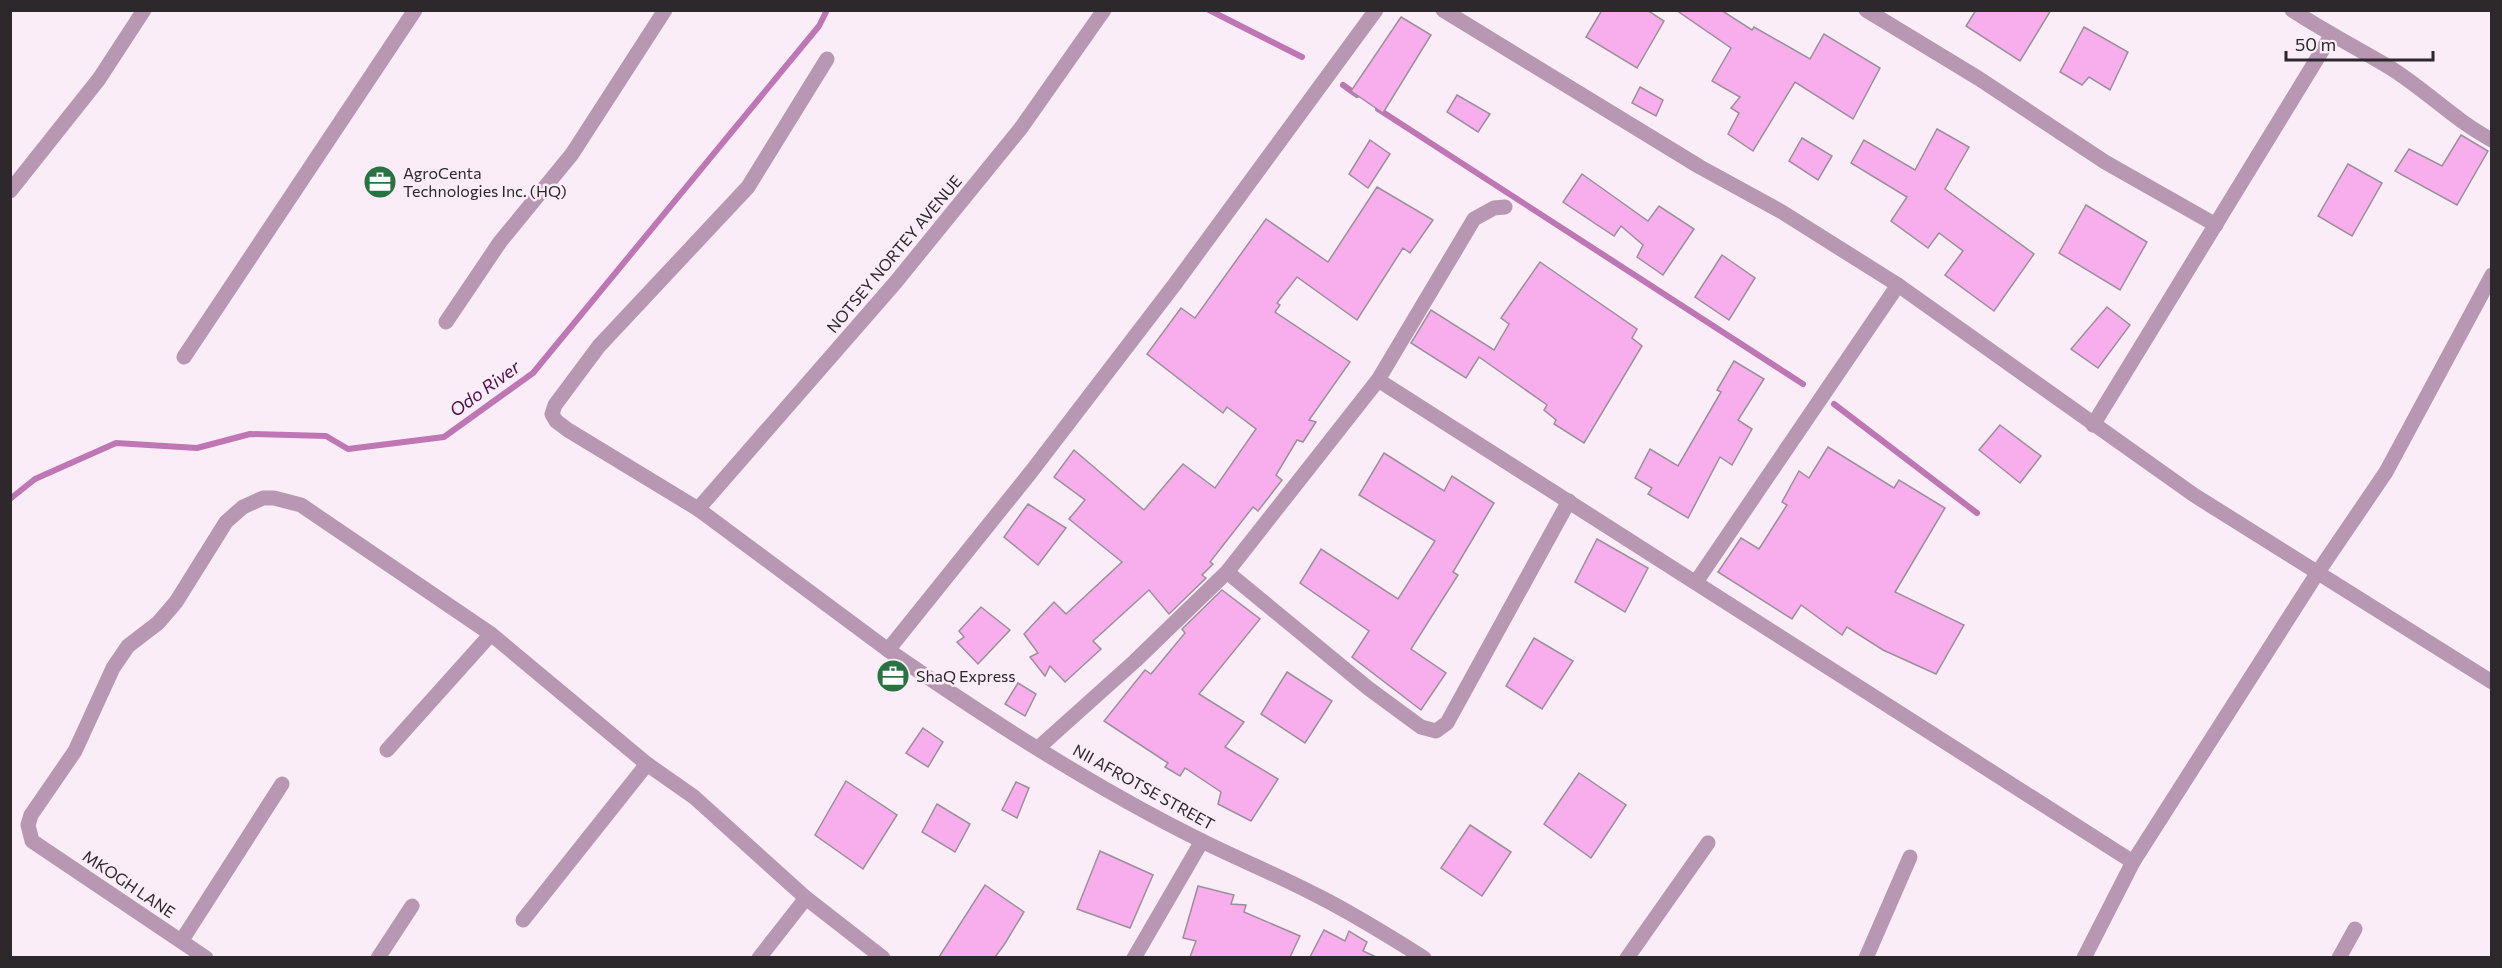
<svg xmlns="http://www.w3.org/2000/svg" width="2502" height="968" font-family="Commissioner,sans-serif">
  <style>
    .lines { fill: none; stroke-linecap: round; stroke-linejoin: round }
    .stream { stroke: #be77b4; stroke-width: 6 }
    .building { fill: #f8aded; stroke: #9b9099; stroke-width: 1.5 }
    .street { stroke: #b797b2; stroke-width: 15 }
    .labels { text-anchor: middle; stroke-width: 5; stroke-linejoin: round; paint-order: stroke }
    .poi-label { font-size: 16px; fill: #2d282c; stroke: #faedf7; text-anchor: start }
    .street-label { font-size: 16px; fill: #2d282c; stroke: #faedf7 }
    .water-label { font-size: 18px; font-style: italic; fill: #4f0e4a; stroke: #faedf7 }
  </style>
  <rect width="100%" height="100%" fill="#faedf7"/>
  <g class="lines">
    <g class="stream">
      <path d="M 1209,10 L 1302,57"/>
      <path d="M 1343,85 L 1357,95"/>
      <path d="M 1378,109 L 1803,384"/>
      <path d="M 1834,404 L 1977,513"/>
      <path d="M 10,499 L 35,479 L 116,443 L 197,448 L 250,434 L 326,436 L 348,449 L 444,437 L 533,373 L 819,26 L 827,10"/>
    </g>
  </g>
  <g class="building">
    <path d="M 1602,10 L 1647,10 L 1664,21 L 1637,68 L 1586,37 Z"/>
    <path d="M 1676,10 L 1721,10 L 1752,30 L 1754,27 L 1810,59 L 1824,34 L 1880,68 L 1853,119 L 1795,82 L 1753,151 L 1728,134 L 1739,113 L 1731,108 L 1740,97 L 1712,81 L 1731,48 Z"/>
    <path d="M 1976,10 L 2051,10 L 2020,61 L 1966,26 Z"/>
    <path d="M 1401,17 L 1431,35 L 1383,113 L 1351,91 Z"/>
    <path d="M 2084,27 L 2128,52 L 2110,90 L 2089,77 L 2082,85 L 2060,72 Z"/>
    <path d="M 1640,87 L 1663,100 L 1656,116 L 1632,103 Z"/>
    <path d="M 1457,95 L 1490,114 L 1478,132 L 1447,112 Z"/>
    <path d="M 1937,129 L 1969,147 L 1945,189 L 2034,254 L 1994,311 L 1945,275 L 1963,251 L 1939,233 L 1928,248 L 1891,221 L 1907,197 L 1851,163 L 1864,140 L 1915,170 Z"/>
    <path d="M 2461,135 L 2488,151 L 2457,205 L 2395,171 L 2409,149 L 2442,166 Z"/>
    <path d="M 1802,138 L 1832,156 L 1818,180 L 1789,161 Z"/>
    <path d="M 1370,140 L 1390,154 L 1368,188 L 1349,174 Z"/>
    <path d="M 2348,164 L 2382,183 L 2352,236 L 2318,216 Z"/>
    <path d="M 1582,174 L 1648,221 L 1659,206 L 1694,229 L 1663,275 L 1637,257 L 1643,245 L 1621,226 L 1614,236 L 1563,202 Z"/>
    <path d="M 1377,187 L 1433,220 L 1410,253 L 1403,248 L 1357,320 L 1297,277 L 1277,303 L 1280,305 L 1275,312 L 1350,362 L 1309,420 L 1316,422 L 1303,442 L 1297,440 L 1276,475 L 1282,480 L 1258,511 L 1253,507 L 1210,562 L 1213,564 L 1202,575 L 1206,578 L 1169,614 L 1149,590 L 1093,641 L 1101,649 L 1065,682 L 1050,666 L 1045,676 L 1030,657 L 1038,653 L 1024,634 L 1054,602 L 1066,614 L 1122,562 L 1069,519 L 1085,500 L 1054,477 L 1074,450 L 1144,510 L 1183,464 L 1215,488 L 1256,429 L 1227,407 L 1223,413 L 1147,354 L 1181,308 L 1195,318 L 1266,219 L 1328,262 Z"/>
    <path d="M 2086,205 L 2147,242 L 2120,290 L 2059,253 Z"/>
    <path d="M 1722,255 L 1755,278 L 1729,320 L 1695,297 Z"/>
    <path d="M 1540,262 L 1637,329 L 1632,338 L 1642,346 L 1584,443 L 1554,424 L 1556,420 L 1544,410 L 1547,405 L 1479,357 L 1466,378 L 1411,343 L 1431,310 L 1494,350 L 1509,324 L 1501,318 Z"/>
    <path d="M 2107,307 L 2130,325 L 2098,368 L 2071,349 Z"/>
    <path d="M 1734,361 L 1764,379 L 1738,420 L 1752,429 L 1732,465 L 1720,457 L 1688,518 L 1648,494 L 1652,488 L 1635,478 L 1650,449 L 1678,466 L 1721,392 L 1717,390 Z"/>
    <path d="M 2000,425 L 2041,456 L 2020,483 L 1979,450 Z"/>
    <path d="M 1828,447 L 1894,488 L 1899,480 L 1945,508 L 1895,592 L 1964,625 L 1936,674 L 1883,650 L 1847,627 L 1842,635 L 1801,605 L 1792,619 L 1718,572 L 1741,538 L 1759,549 L 1787,505 L 1782,502 L 1799,471 L 1809,478 Z"/>
    <path d="M 1384,453 L 1444,491 L 1452,476 L 1494,503 L 1453,572 L 1458,575 L 1411,649 L 1446,673 L 1421,710 L 1352,657 L 1369,631 L 1300,583 L 1321,549 L 1398,599 L 1435,541 L 1359,495 Z"/>
    <path d="M 1028,504 L 1066,528 L 1038,565 L 1004,537 Z"/>
    <path d="M 1597,539 L 1648,568 L 1625,612 L 1575,582 Z"/>
    <path d="M 1222,590 L 1260,619 L 1199,694 L 1244,722 L 1225,747 L 1278,779 L 1251,821 L 1218,804 L 1221,792 L 1185,768 L 1180,776 L 1165,767 L 1168,763 L 1104,721 L 1145,670 L 1151,674 L 1185,633 L 1182,629 Z"/>
    <path d="M 981,607 L 1010,630 L 978,664 L 957,642 L 964,637 L 959,631 Z"/>
    <path d="M 1534,638 L 1573,661 L 1542,709 L 1506,686 Z"/>
    <path d="M 1287,672 L 1332,701 L 1305,743 L 1261,714 Z"/>
    <path d="M 1018,683 L 1036,694 L 1025,716 L 1005,704 Z"/>
    <path d="M 923,728 L 943,742 L 928,767 L 906,753 Z"/>
    <path d="M 1579,773 L 1626,805 L 1591,858 L 1544,824 Z"/>
    <path d="M 846,781 L 897,815 L 863,869 L 815,835 Z"/>
    <path d="M 1016,782 L 1029,788 L 1017,818 L 1002,810 Z"/>
    <path d="M 937,804 L 970,824 L 955,852 L 922,832 Z"/>
    <path d="M 1470,825 L 1511,852 L 1482,896 L 1441,868 Z"/>
    <path d="M 1100,851 L 1153,875 L 1130,928 L 1077,909 Z"/>
    <path d="M 985,885 L 1024,912 L 1004,945 L 995,957 L 939,957 Z"/>
    <path d="M 1198,886 L 1234,895 L 1231,904 L 1246,905 L 1244,912 L 1300,936 L 1290,957 L 1190,957 L 1196,941 L 1183,938 Z"/>
    <path d="M 1324,930 L 1345,941 L 1349,931 L 1367,942 L 1363,951 L 1376,957 L 1310,957 Z"/>
  </g>
  <g class="lines">
    <g class="street">
      <path d="M 1376,10 L 1175,284 L 1031,472 L 888,650 C 988,719 1093,787 1202,841 C 1240,860 1280,876 1318,896 C 1354,914 1389,936 1424,958"/>
      <path d="M 1443,10 L 1700,167 L 1782,212 L 1898,285 L 2194,495 L 2492,682"/>
      <path d="M 1866,10 L 1978,78 L 2105,162 L 2216,225"/>
      <path d="M 2292,10 C 2324,31 2357,48 2389,67 C 2425,89 2454,120 2492,140"/>
      <path d="M 827,59 L 748,187 L 599,346 L 555,405 L 552,414 L 556,421 L 568,430 L 698,509 L 888,650"/>
      <path d="M 10,191 L 99,79 L 144,10"/>
      <path d="M 446,322 L 500,242 L 572,154 L 665,10"/>
      <path d="M 184,357 L 415,10"/>
      <path d="M 1378,380 L 2133,862"/>
      <path d="M 2093,425 L 2331,36"/>
      <path d="M 698,509 L 895,283 L 1021,128 L 1104,10"/>
      <path d="M 1227,572 L 1368,688 L 1421,727 L 1436,731 L 1447,723 L 1569,501"/>
      <path d="M 1696,582 L 1898,285"/>
      <path d="M 1038,748 L 1135,661 L 1227,572 L 1378,380 L 1474,219 L 1494,208 L 1505,207"/>
      <path d="M 387,750 L 491,634"/>
      <path d="M 523,920 L 647,764"/>
      <path d="M 182,940 L 282,784"/>
      <path d="M 206,958 L 32,841 L 28,825 L 31,815 L 75,751 L 113,668 L 128,646 L 158,623 L 176,602 L 226,522 L 243,507 L 263,498 L 274,498 L 301,505 L 491,634 L 647,764 L 694,797 L 806,898 L 883,958"/>
      <path d="M 378,958 L 412,906"/>
      <path d="M 759,958 L 806,898"/>
      <path d="M 1134,958 L 1202,841"/>
      <path d="M 1627,958 L 1708,843"/>
      <path d="M 1866,958 L 1910,857"/>
      <path d="M 2084,958 L 2133,862 L 2318,572 L 2386,472 L 2492,275"/>
      <path d="M 2339,958 L 2355,929"/>
    </g>
  </g>
  <defs>
    <symbol id="office-disc" viewBox="-11 -11 22 22"><circle r="9.5" fill="#277342" stroke="#faedf7"/><path d="M-6-3h4V-5.5h4V-3h4V5H-6ZM-1-4.5V-3h2v-1.5ZM-6 0V1H6V0Z" fill="#fff"/></symbol>
  </defs>
  <g fill-rule="evenodd">
    <use href="#office-disc" x="361" y="163" width="38" height="38"/>
    <use href="#office-disc" x="874" y="657" width="38" height="38"/>
  </g>
  <g class="labels">
    <g class="poi-label">
      <text x="403" y="179">AgroCenta<tspan x="403" dy="18">Technologies Inc. (HQ)</tspan></text>
      <text x="916" y="682">ShaQ Express</text>
    </g>
    <g class="street-label">
      <text transform="translate(894 254) rotate(-50)" y="6">NOTSEY NORTEY AVENUE</text>
      <text transform="translate(1144 787) rotate(29)" y="6">NII AFROTSE STREET</text>
      <text transform="translate(129 884) rotate(34)" y="6">MKOGH LANE</text>
    </g>
    <g class="water-label">
      <text transform="translate(485 389) rotate(-36)" y="6">Odo River</text>
    </g>
  </g>
  <rect width="2502" height="968" fill="none" stroke="#2d282c" stroke-width="24"/>
  <path d="M2286 51v9h147v-9" fill="none" stroke="#2d282c" stroke-width="3"/>
  <text x="2295" y="51" font-size="18" fill="#2d282c" stroke="#faedf7" stroke-width="4.5" paint-order="stroke">50 m</text>
</svg>
